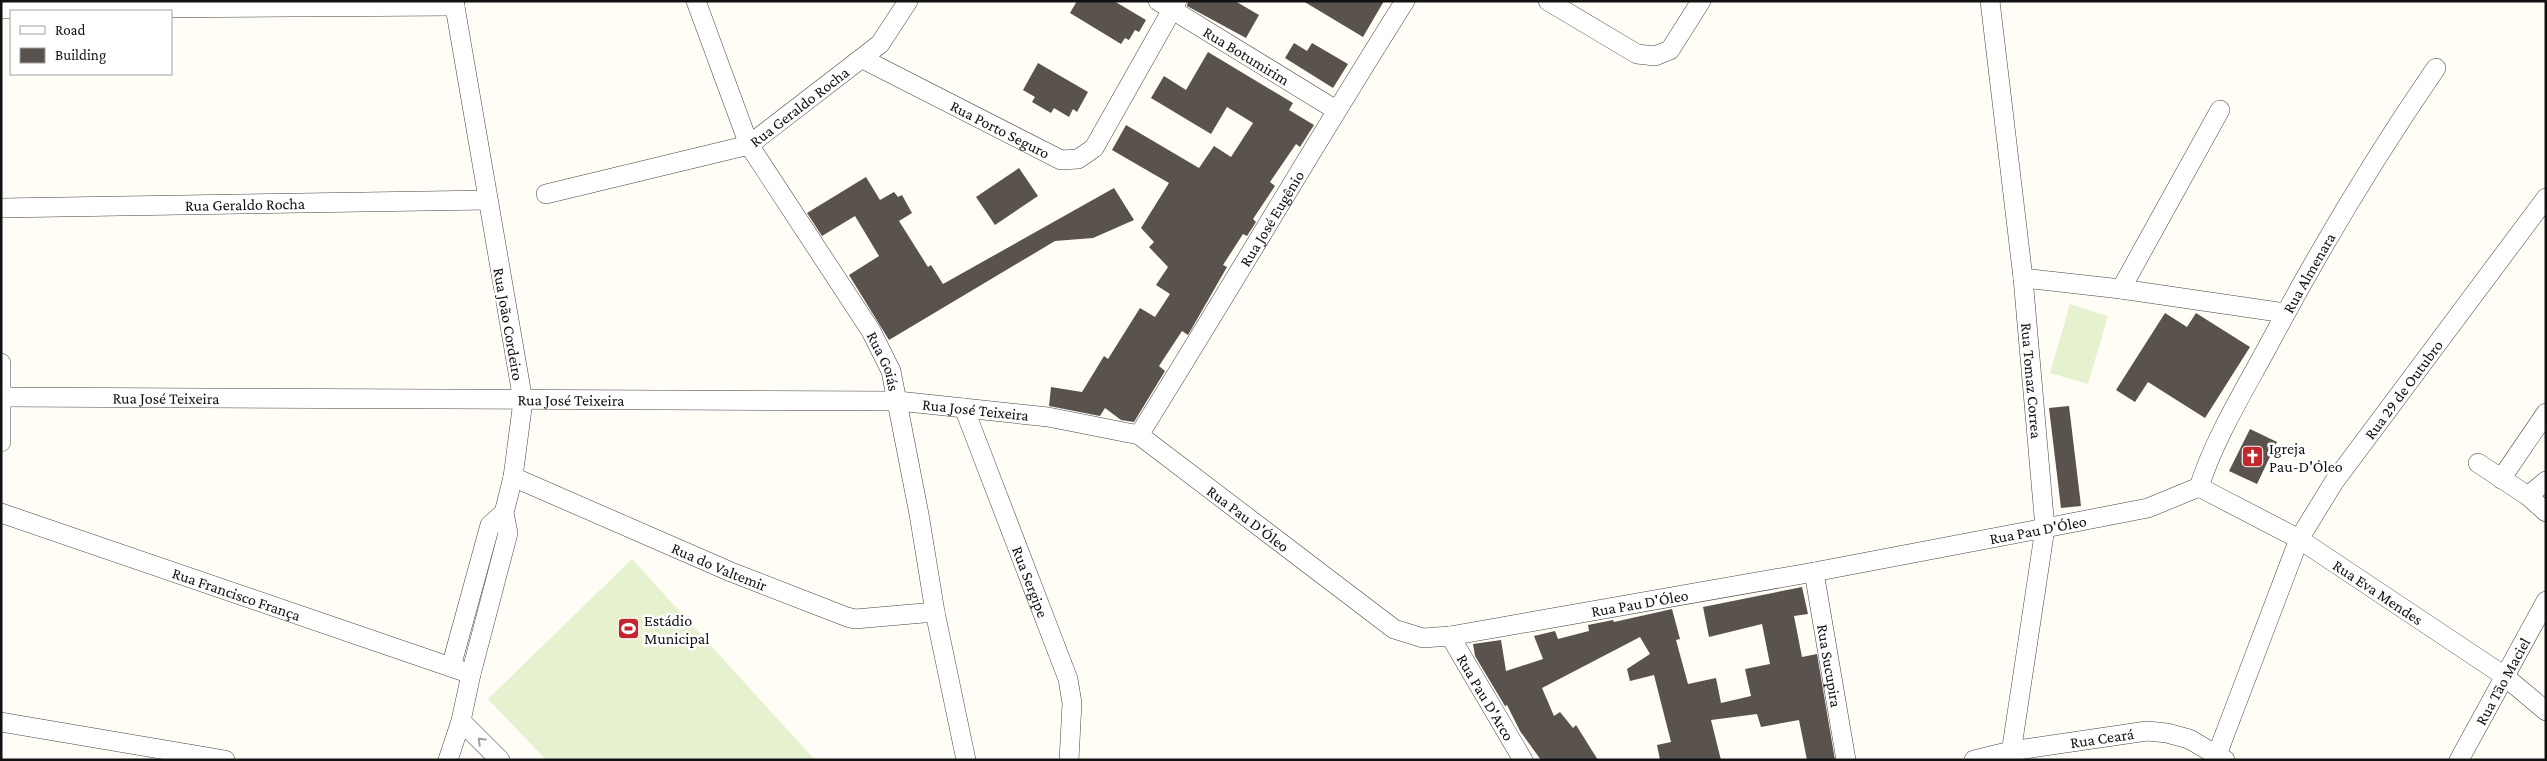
<svg xmlns="http://www.w3.org/2000/svg" width="2547" height="761" font-family="'Crimson Pro',serif">
  <style>
    .pitch { fill: #e6f2cf }
    .building { fill: #5a524d }
    .lines { fill: none; stroke-linecap: round; stroke-linejoin: round }
    .minor-casing { stroke: #444; stroke-width: 20 }
    .minor { stroke: #fff; stroke-width: 19 }
    .oneway { stroke: #a0a0a0 }
    .labels { text-anchor: middle; stroke-width: 5; stroke-linejoin: round; paint-order: stroke }
    .street-label { font-size: 16px; fill: #111; stroke: #fff }
    .poi-label { font-size: 16px; fill: #111; stroke: #fff; text-anchor: start }
  </style>
  <rect width="100%" height="100%" fill="#fffdf5"/>
  <g class="pitch">
    <path d="M 2070,304 L 2108,316 L 2088,384 L 2050,373 Z"/>
    <path d="M 632,559 L 815,760 L 546,760 L 488,699 Z"/>
  </g>
  <g class="building">
    <path d="M 1077,1 L 1114,1 L 1146,20 L 1139,32 L 1135,30 L 1129,40 L 1125,38 L 1121,44 L 1070,13 Z"/>
    <path d="M 1188,1 L 1235,1 L 1259,15 L 1246,38 L 1187,6 Z"/>
    <path d="M 1303,1 L 1384,1 L 1363,37 Z"/>
    <path d="M 1294,43 L 1307,51 L 1312,43 L 1348,64 L 1333,88 L 1285,58 Z"/>
    <path d="M 1208,52 L 1293,103 L 1289,110 L 1314,125 L 1300,147 L 1296,144 L 1270,182 L 1275,186 L 1253,219 L 1256,222 L 1247,236 L 1243,234 L 1223,265 L 1227,267 L 1188,335 L 1182,331 L 1159,366 L 1165,371 L 1134,422 L 1121,420 L 1105,408 L 1100,416 L 1049,406 L 1051,387 L 1082,392 L 1104,356 L 1108,359 L 1140,308 L 1155,317 L 1170,294 L 1156,285 L 1168,267 L 1149,247 L 1154,242 L 1141,228 L 1169,183 L 1112,150 L 1126,125 L 1199,168 L 1214,146 L 1231,157 L 1253,123 L 1227,107 L 1211,134 L 1151,98 L 1164,76 L 1186,90 Z"/>
    <path d="M 1038,63 L 1088,92 L 1077,112 L 1073,109 L 1069,117 L 1054,108 L 1051,113 L 1032,102 L 1035,97 L 1023,90 Z"/>
    <path d="M 1019,168 L 1038,196 L 995,225 L 976,197 Z"/>
    <path d="M 866,177 L 880,200 L 894,192 L 898,197 L 902,195 L 912,213 L 899,221 L 928,267 L 931,265 L 943,284 L 1114,188 L 1134,220 L 1093,238 L 1055,241 L 889,340 L 849,275 L 879,256 L 855,216 L 822,236 L 807,213 Z"/>
    <path d="M 2165,313 L 2187,327 L 2196,313 L 2250,347 L 2205,418 L 2148,382 L 2135,402 L 2116,390 Z"/>
    <path d="M 2069,406 L 2081,506 L 2061,508 L 2049,408 Z"/>
    <path d="M 2250,429 L 2277,442 L 2257,484 L 2229,471 Z"/>
    <path d="M 1802,587 L 1808,614 L 1794,616 L 1802,657 L 1817,654 L 1835,760 L 1807,760 L 1799,720 L 1761,727 L 1757,714 L 1711,720 L 1721,760 L 1660,760 L 1657,745 L 1671,742 L 1654,675 L 1630,681 L 1627,669 L 1650,654 L 1640,637 L 1542,688 L 1554,716 L 1560,712 L 1573,728 L 1576,725 L 1598,760 L 1541,760 L 1520,731 L 1507,705 L 1505,706 L 1475,656 L 1473,644 L 1501,640 L 1506,671 L 1543,659 L 1534,636 L 1555,631 L 1558,639 L 1589,631 L 1588,625 L 1613,620 L 1614,622 L 1672,609 L 1680,639 L 1676,640 L 1688,684 L 1716,678 L 1721,703 L 1751,696 L 1745,669 L 1770,664 L 1762,624 L 1709,637 L 1703,607 Z"/>
  </g>
  <g class="lines">
    <defs>
      <g id="minor">
        <path id="s1" d="M 696,1 L 749,145 L 871,331 L 891,371 L 919,514 L 935,612 L 966,760"/>
        <path id="s2" d="M 1158,1 L 1336,110"/>
        <path d="M 1548,1 L 1637,54 L 1655,56 L 1670,50 L 1701,1"/>
        <path id="s3" d="M 1990,1 L 2023,278 L 2045,528 L 2010,760"/>
        <path d="M 1,9 L 455,6"/>
        <path id="s4" d="M 863,59 L 1061,160 L 1078,159 L 1094,148 L 1177,1"/>
        <path id="s5" d="M 546,194 L 749,145 L 880,44 L 908,1"/>
        <path id="s6" d="M 1,208 L 488,200"/>
        <path d="M 2023,278 L 2121,289 L 2285,313"/>
        <path d="M 2121,289 L 2220,110"/>
        <path d="M 1,363 L 1,442"/>
        <path id="s7" d="M 1,397 L 898,401 L 1048,417 L 1139,435 L 1394,629 L 1423,638 L 1450,636 L 1814,572 L 2045,528 L 2148,508 L 2199,487"/>
        <path id="s8" d="M 964,408 L 1068,679 L 1072,703 L 1069,760"/>
        <path id="s9" d="M 1139,435 C 1229,291 1314,145 1405,1"/>
        <path d="M 2478,463 L 2528,496 L 2546,512"/>
        <path id="s10" d="M 513,477 L 731,572 L 847,617 L 855,619 L 935,612"/>
        <path d="M 2501,479 L 2546,413"/>
        <path id="s11" d="M 2199,487 C 2215,438 2242,394 2267,348 C 2318,252 2374,158 2436,68"/>
        <path id="s12" d="M 2199,487 L 2299,539 L 2503,675 L 2546,711"/>
        <path d="M 2528,496 L 2546,481"/>
        <path id="s13" d="M 1,513 L 471,674"/>
        <path id="s14" d="M 1814,572 L 1846,760"/>
        <path id="s15" d="M 1450,636 L 1523,760"/>
        <path d="M 451,667 L 490,525 L 504,513"/>
        <path d="M 461,721 L 500,760"/>
        <path d="M 1,722 L 225,760"/>
        <path d="M 448,760 L 461,721 L 471,674 L 508,533 L 504,513 L 513,477 L 523,401 L 454,1"/>
        <path id="s16" d="M 1974,760 L 2011,751 L 2147,731 L 2167,733 L 2189,739 L 2225,760"/>
        <path id="s17" d="M 2215,760 L 2299,539 L 2334,482 L 2546,198"/>
        <path id="s18" d="M 2459,760 L 2546,601"/>
      </g>
    </defs>
    <use href="#minor" class="minor-casing"/>
    <use href="#minor" class="minor"/>
  </g>
  <defs><path id="oneway-chevron" d="M-2-3.5L2.5 0L-2 3.5" fill="none" stroke-width="1.6" stroke-linecap="round" stroke-linejoin="round" transform="scale(1.25)"/></defs>
  <use class="oneway" href="#oneway-chevron" transform="translate(481 741) rotate(-136)"/>
  <defs>
    <symbol id="church-square" viewBox="-11 -11 22 22"><rect x="-9" y="-9" width="18" height="18" rx="4" fill="#c4262e" stroke="#fff"/><path d="M-1.2-6h2.4v3.5h3.3v2.4h-3.3V6h-2.4V-.1h-3.3v-2.4h3.3Z" fill="#fff"/></symbol>
    <symbol id="stadium-square" viewBox="-11 -11 22 22"><rect x="-9" y="-9" width="18" height="18" rx="4" fill="#c4262e" stroke="#fff"/><path d="M0-5a6.5 5 0 1 0 0 10a6.5 5 0 1 0 0-10ZM-3.5-1.8h7v3.6h-7Z" fill="#fff"/></symbol>
  </defs>
  <g fill-rule="evenodd">
    <use href="#church-square" x="2240" y="444" width="25" height="25"/>
    <use href="#stadium-square" x="616" y="616" width="25" height="25"/>
  </g>
  <g class="labels">
    <g class="street-label">
      <text dy="6" stroke="none"><textPath href="#s2" startOffset="104">Rua Botumirim</textPath></text>
      <text dy="6" stroke="none"><textPath href="#s5" startOffset="272">Rua Geraldo Rocha</textPath></text>
      <text dy="6" stroke="none"><textPath href="#s4" startOffset="154">Rua Porto Seguro</textPath></text>
      <text dy="6" stroke="none"><textPath href="#s6" startOffset="244">Rua Geraldo Rocha</textPath></text>
      <text dy="6" stroke="none"><textPath href="#s9" startOffset="254">Rua José Eugênio</textPath></text>
      <text dy="6" stroke="none"><textPath href="#s11" startOffset="241">Rua Almenara</textPath></text>
      <text transform="translate(509 324) rotate(80)" y="6">Rua João Cordeiro</text>
      <text dy="6" stroke="none"><textPath href="#s1" startOffset="409">Rua Goiás</textPath></text>
      <text dy="6" stroke="none"><textPath href="#s3" startOffset="382">Rua Tomaz Correa</textPath></text>
      <text dy="6" stroke="none"><textPath href="#s17" startOffset="419">Rua 29 de Outubro</textPath></text>
      <text dy="6" stroke="none"><textPath href="#s7" startOffset="165">Rua José Teixeira</textPath></text>
      <text dy="6" stroke="none"><textPath href="#s7" startOffset="570">Rua José Teixeira</textPath></text>
      <text dy="6" stroke="none"><textPath href="#s7" startOffset="975">Rua José Teixeira</textPath></text>
      <text dy="6" stroke="none"><textPath href="#s7" startOffset="1278">Rua Pau D'Óleo</textPath></text>
      <text dy="6" stroke="none"><textPath href="#s7" startOffset="2116">Rua Pau D'Óleo</textPath></text>
      <text dy="6" stroke="none"><textPath href="#s10" startOffset="225">Rua do Valtemir</textPath></text>
      <text dy="6" stroke="none"><textPath href="#s8" startOffset="186">Rua Sergipe</textPath></text>
      <text dy="6" stroke="none"><textPath href="#s12" startOffset="208">Rua Eva Mendes</textPath></text>
      <text dy="6" stroke="none"><textPath href="#s13" startOffset="249">Rua Francisco França</textPath></text>
      <text dy="6" stroke="none"><textPath href="#s7" startOffset="1711">Rua Pau D'Óleo</textPath></text>
      <text dy="6" stroke="none"><textPath href="#s14" startOffset="95">Rua Sucupira</textPath></text>
      <text dy="6" stroke="none"><textPath href="#s18" startOffset="90">Rua Tão Maciel</textPath></text>
      <text dy="6" stroke="none"><textPath href="#s15" startOffset="71">Rua Pau D'Arco</textPath></text>
      <text dy="6" stroke="none"><textPath href="#s16" startOffset="130">Rua Ceará</textPath></text>
    </g>
    <g class="poi-label">
      <text x="2269" y="454">Igreja<tspan x="2269" dy="18">Pau-D'Óleo</tspan></text>
      <text x="644" y="626">Estádio<tspan x="644" dy="18">Municipal</tspan></text>
    </g>
  </g>
  <rect width="2547" height="761" fill="none" stroke="#111111" stroke-width="5"/>
  <rect x="10" y="10" width="162" height="65" fill="#ffffff" stroke="#a0a0a0"/>
  <rect x="20" y="26" width="25" height="8" fill="#ffffff" stroke="#a0a0a0"/>
  <text x="55" y="35" font-size="15" fill="#111111">Road</text>
  <rect x="20" y="48" width="25" height="15" fill="#5a524d" stroke="#a0a0a0"/>
  <text x="55" y="60" font-size="15" fill="#111111">Building</text>
</svg>
